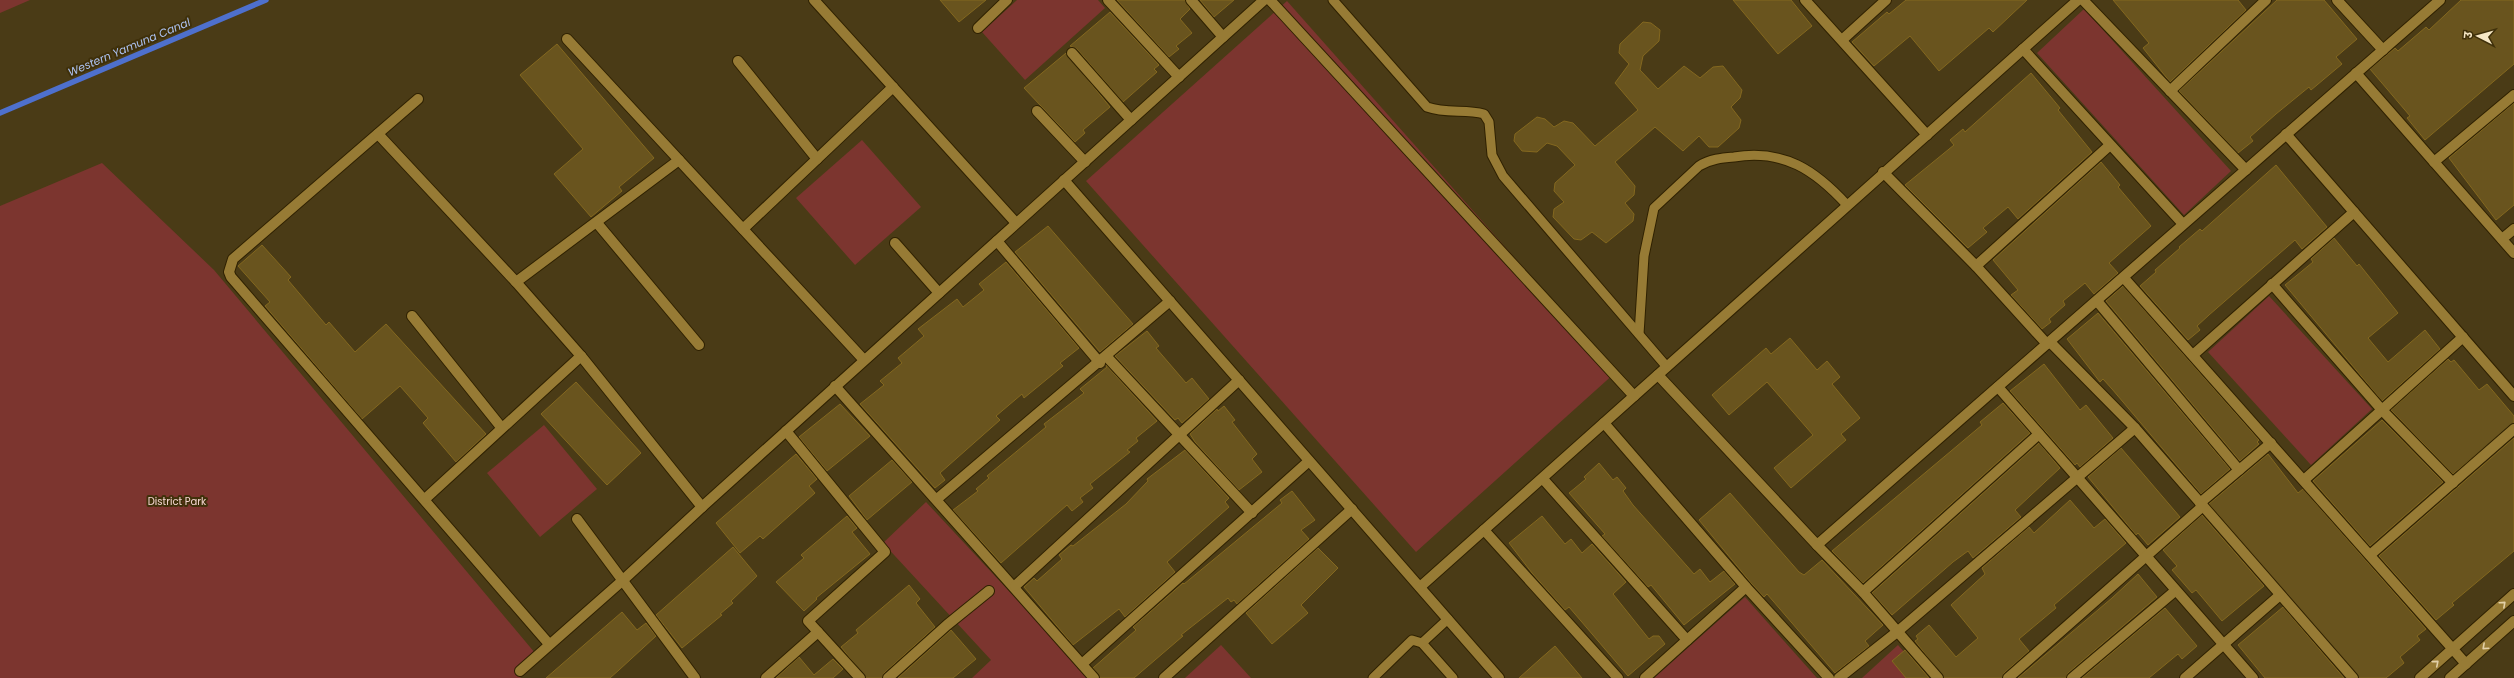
<svg xmlns="http://www.w3.org/2000/svg" width="2514" height="678" font-family="Poppins,'Noto Sans Devanagari',sans-serif">
  <style>
    .green { fill: #7c352f }
    .lines { fill: none; stroke-linecap: round; stroke-linejoin: round }
    .stream { stroke: #4e70cd; stroke-width: 5.5 }
    .building { fill: #69541e; stroke: #84681f }
    .lane-casing { stroke: #2f2100; stroke-width: 11 }
    .street-casing { stroke: #2f2100; stroke-width: 12 }
    .secondary-casing { stroke: #2f2100; stroke-width: 12 }
    .lane { stroke: #977b35; stroke-width: 9 }
    .street { stroke: #977b35; stroke-width: 10 }
    .secondary { stroke: #977b35; stroke-width: 10 }
    .oneway { stroke: #e3d1a8 }
    .labels { text-anchor: middle; stroke-width: 4; stroke-linejoin: round; paint-order: stroke }
    .park-label { font-size: 10px; fill: #f6d7d3; stroke: #3f300a }
    .water-label { font-size: 11px; font-style: italic; fill: #adc2f1; stroke: #3f300a }
  </style>
  <rect width="100%" height="100%" fill="#4a3b16"/>
  <g class="green">
    <path d="M 0,0 L 30,0 L 0,13 Z"/>
    <path d="M 1017,0 L 1098,0 L 1105,8 L 1025,80 L 982,32 Z"/>
    <path d="M 1287,1 L 1616,372 L 1416,552 L 1086,181 Z"/>
    <path d="M 2084,9 L 2231,171 L 2184,215 L 2037,53 Z"/>
    <path d="M 862,140 L 921,207 L 855,265 L 796,198 Z"/>
    <path d="M 102,163 L 214,270 L 535,653 L 515,671 L 521,678 L 0,678 L 0,206 Z"/>
    <path d="M 2269,296 L 2372,409 L 2311,465 L 2208,352 Z"/>
    <path d="M 544,425 L 597,489 L 540,537 L 487,473 Z"/>
    <path d="M 926,502 L 1090,678 L 972,678 L 991,660 L 883,543 Z"/>
    <path d="M 1745,597 L 1817,678 L 1654,678 Z"/>
    <path d="M 1221,645 L 1251,678 L 1185,678 Z"/>
    <path d="M 1898,645 L 1927,678 L 1862,678 Z"/>
  </g>
  <g class="lines">
    <path class="stream" d="M 0,113 L 266,0"/>
  </g>
  <g class="building">
    <path d="M 940,0 L 986,0 L 959,22 Z"/>
    <path d="M 1117,0 L 1185,0 L 1190,9 L 1180,19 L 1192,33 L 1176,46 L 1179,49 L 1169,57 Z"/>
    <path d="M 1200,0 L 1234,0 L 1214,17 Z"/>
    <path d="M 1733,0 L 1791,0 L 1812,26 L 1778,54 Z"/>
    <path d="M 1906,0 L 2027,0 L 1993,32 L 1989,28 L 1939,71 L 1910,36 L 1874,66 L 1852,42 L 1887,12 L 1889,14 Z"/>
    <path d="M 2113,0 L 2238,0 L 2246,10 L 2170,82 L 2143,48 L 2149,43 Z"/>
    <path d="M 2277,0 L 2324,0 L 2357,39 L 2336,57 L 2342,64 L 2311,90 L 2309,87 L 2276,114 L 2250,137 L 2253,141 L 2238,153 L 2179,91 Z"/>
    <path d="M 2461,0 L 2514,0 L 2514,64 L 2425,140 L 2407,118 L 2410,116 L 2370,69 L 2395,48 L 2398,51 L 2426,27 L 2429,30 Z"/>
    <path d="M 1110,12 L 1159,65 L 1154,69 L 1157,72 L 1123,102 L 1077,49 L 1070,46 Z"/>
    <path d="M 1643,22 L 1651,23 L 1660,30 L 1659,41 L 1643,56 L 1640,70 L 1658,89 L 1684,66 L 1700,78 L 1713,67 L 1723,66 L 1742,90 L 1740,98 L 1731,107 L 1741,120 L 1739,128 L 1718,147 L 1709,147 L 1699,136 L 1683,151 L 1655,127 L 1615,162 L 1635,186 L 1634,195 L 1625,203 L 1634,214 L 1633,221 L 1606,243 L 1592,232 L 1581,240 L 1574,239 L 1553,217 L 1554,209 L 1564,202 L 1554,191 L 1555,183 L 1575,165 L 1557,146 L 1547,143 L 1537,152 L 1522,151 L 1514,141 L 1515,134 L 1537,117 L 1545,119 L 1554,127 L 1564,121 L 1573,123 L 1595,146 L 1638,110 L 1615,83 L 1629,64 L 1619,53 L 1620,44 Z"/>
    <path d="M 557,44 L 654,158 L 619,187 L 622,191 L 591,217 L 554,174 L 583,149 L 520,75 Z"/>
    <path d="M 1066,53 L 1110,107 L 1083,130 L 1085,133 L 1075,142 L 1024,88 Z"/>
    <path d="M 2031,73 L 2060,108 L 2058,110 L 2092,152 L 2018,219 L 2008,207 L 1983,228 L 1987,232 L 1968,248 L 1905,185 L 1954,145 L 1950,140 L 1963,129 L 1965,132 Z"/>
    <path d="M 2514,103 L 2514,205 L 2496,220 L 2449,158 Z"/>
    <path d="M 2101,162 L 2120,185 L 2118,187 L 2151,226 L 2109,263 L 2118,273 L 2094,294 L 2085,283 L 2063,301 L 2065,305 L 2049,319 L 2051,322 L 2042,329 L 2011,295 L 2018,290 L 1993,260 Z"/>
    <path d="M 2276,165 L 2327,227 L 2302,249 L 2295,240 L 2209,315 L 2197,326 L 2200,330 L 2188,340 L 2140,286 L 2156,272 L 2155,270 L 2180,248 L 2179,247 L 2200,229 L 2202,231 Z"/>
    <path d="M 1048,226 L 1133,324 L 1100,352 L 1015,252 Z"/>
    <path d="M 2334,238 L 2357,266 L 2359,264 L 2398,313 L 2368,338 L 2388,362 L 2425,330 L 2440,349 L 2382,401 L 2285,285 L 2313,262 L 2311,259 Z"/>
    <path d="M 262,245 L 291,277 L 288,280 L 326,325 L 329,322 L 355,352 L 386,324 L 486,434 L 456,462 L 423,423 L 428,418 L 400,386 L 362,419 L 265,306 L 270,302 L 238,266 Z"/>
    <path d="M 1006,262 L 1079,348 L 1060,363 L 1063,366 L 1024,398 L 1022,394 L 996,416 L 1000,420 L 940,473 L 945,480 L 935,488 L 860,404 L 884,385 L 880,381 L 902,363 L 898,358 L 924,336 L 918,329 L 957,299 L 963,307 L 984,290 L 979,284 Z"/>
    <path d="M 2123,286 L 2259,440 L 2257,442 L 2259,444 L 2240,461 L 2106,301 Z"/>
    <path d="M 2098,313 L 2230,469 L 2201,494 L 2112,389 L 2103,379 L 2100,382 L 2067,339 Z"/>
    <path d="M 1147,331 L 1159,346 L 1156,348 L 1186,383 L 1192,378 L 1209,399 L 1182,423 L 1178,418 L 1175,420 L 1115,356 Z"/>
    <path d="M 1790,338 L 1817,370 L 1827,361 L 1840,377 L 1832,384 L 1860,418 L 1841,434 L 1846,440 L 1791,488 L 1774,468 L 1813,435 L 1767,382 L 1729,415 L 1712,395 L 1766,348 L 1771,354 Z"/>
    <path d="M 2448,359 L 2451,362 L 2454,360 L 2479,390 L 2487,384 L 2514,416 L 2514,423 L 2453,474 L 2391,410 Z"/>
    <path d="M 2044,364 L 2080,410 L 2086,405 L 2113,438 L 2080,467 L 2077,463 L 2075,465 L 2010,391 Z"/>
    <path d="M 1106,365 L 1157,421 L 1136,438 L 1138,441 L 1127,450 L 1130,452 L 1090,484 L 1093,488 L 1080,498 L 1083,502 L 1072,511 L 1067,505 L 1001,563 L 953,510 L 978,491 L 976,489 L 989,478 L 987,476 L 1046,427 L 1044,424 L 1084,393 L 1080,389 L 1107,367 Z"/>
    <path d="M 576,382 L 641,453 L 607,485 L 541,414 Z"/>
    <path d="M 2003,403 L 2030,433 L 1863,583 L 1832,551 L 1982,425 L 1980,422 Z"/>
    <path d="M 840,404 L 870,436 L 827,471 L 799,437 Z"/>
    <path d="M 1224,406 L 1235,420 L 1232,422 L 1257,454 L 1252,459 L 1262,472 L 1239,490 L 1195,442 L 1190,434 L 1217,409 L 1218,411 Z"/>
    <path d="M 2382,420 L 2443,482 L 2370,546 L 2313,481 Z"/>
    <path d="M 2514,438 L 2514,551 L 2452,603 L 2454,605 L 2436,620 L 2379,556 Z"/>
    <path d="M 2039,443 L 2060,468 L 2015,510 L 2021,517 L 1973,558 L 1968,551 L 1953,562 L 1892,615 L 1872,593 Z"/>
    <path d="M 2121,448 L 2180,517 L 2148,545 L 2138,533 L 2136,535 L 2088,477 Z"/>
    <path d="M 1185,450 L 1229,498 L 1225,502 L 1229,507 L 1167,562 L 1175,572 L 1125,617 L 1119,609 L 1073,645 L 1024,587 L 1034,578 L 1037,581 L 1062,559 L 1059,555 L 1071,545 L 1073,546 L 1126,504 L 1148,481 L 1147,479 Z"/>
    <path d="M 796,454 L 817,479 L 809,486 L 815,493 L 763,539 L 760,536 L 740,553 L 716,523 Z"/>
    <path d="M 2268,454 L 2298,493 L 2303,489 L 2426,629 L 2417,636 L 2420,640 L 2400,657 L 2404,663 L 2386,678 L 2359,678 L 2209,504 Z"/>
    <path d="M 892,460 L 912,482 L 867,520 L 849,496 Z"/>
    <path d="M 1599,463 L 1613,480 L 1617,477 L 1626,488 L 1623,491 L 1633,505 L 1694,574 L 1700,569 L 1710,582 L 1724,571 L 1735,584 L 1684,625 L 1651,585 L 1648,587 L 1602,536 L 1605,534 L 1569,493 L 1586,479 L 1584,477 Z"/>
    <path d="M 1292,491 L 1315,520 L 1301,530 L 1309,539 L 1237,604 L 1234,600 L 1231,602 L 1228,598 L 1181,635 L 1183,636 L 1134,678 L 1100,678 L 1093,668 L 1136,630 L 1133,627 L 1183,583 L 1184,584 L 1282,503 L 1280,500 Z"/>
    <path d="M 1730,493 L 1799,572 L 1804,575 L 1822,560 L 1883,625 L 1865,641 L 1869,646 L 1835,673 L 1767,594 L 1764,597 L 1751,583 L 1699,520 Z"/>
    <path d="M 2070,500 L 2094,528 L 2105,519 L 2126,543 L 2054,605 L 2056,608 L 2019,639 L 2029,651 L 2004,673 L 2002,678 L 1944,678 L 1915,641 L 1918,639 L 1916,636 L 1929,625 L 1956,657 L 1978,638 L 1951,605 L 1985,574 L 1982,568 L 2029,527 L 2034,533 Z"/>
    <path d="M 2202,515 L 2264,586 L 2222,621 L 2196,590 L 2192,593 L 2172,570 L 2177,566 L 2163,550 Z"/>
    <path d="M 847,516 L 857,528 L 852,532 L 870,554 L 816,598 L 817,599 L 804,611 L 776,582 L 804,558 L 801,555 Z"/>
    <path d="M 1542,516 L 1565,544 L 1571,539 L 1582,553 L 1592,544 L 1626,582 L 1613,594 L 1649,639 L 1653,636 L 1659,636 L 1665,644 L 1628,676 L 1569,607 L 1565,610 L 1532,573 L 1509,543 Z"/>
    <path d="M 733,547 L 757,576 L 731,601 L 733,603 L 720,614 L 722,615 L 682,648 L 656,615 Z"/>
    <path d="M 1318,548 L 1338,568 L 1301,605 L 1308,613 L 1272,644 L 1246,613 Z"/>
    <path d="M 2138,574 L 2157,597 L 2068,673 L 2066,678 L 2018,678 L 2112,598 Z"/>
    <path d="M 909,585 L 920,599 L 916,603 L 935,627 L 884,673 L 882,678 L 866,678 L 841,647 L 858,633 L 856,630 Z"/>
    <path d="M 2283,607 L 2344,678 L 2265,678 L 2238,645 Z"/>
    <path d="M 2165,608 L 2197,646 L 2182,659 L 2178,654 L 2149,678 L 2082,678 Z"/>
    <path d="M 622,612 L 637,630 L 646,623 L 656,636 L 619,670 L 610,678 L 546,678 Z"/>
    <path d="M 951,630 L 976,659 L 953,678 L 898,678 Z"/>
    <path d="M 1555,646 L 1582,678 L 1519,678 L 1539,660 Z"/>
    <path d="M 1905,650 L 1929,678 L 1906,678 L 1892,661 Z"/>
    <path d="M 799,657 L 814,675 L 833,659 L 843,669 L 833,678 L 776,678 Z"/>
  </g>
  <g class="lines">
    <defs>
      <g id="lane">
        <path d="M 1333,0 L 1427,107 C 1446,114 1465,109 1484,114 L 1489,122 L 1492,155 L 1503,176 L 1667,367"/>
        <path d="M 1639,334 L 1644,256 L 1654,208 L 1699,166 C 1710,159 1722,158 1734,157 C 1784,149 1815,170 1847,205"/>
        <path d="M 1422,643 L 1453,678"/>
        <path d="M 1373,678 L 1412,640 L 1422,643 L 1448,619"/>
      </g>
      <g id="street">
        <path d="M 814,0 L 1016,223"/>
        <path d="M 1108,0 L 1179,77"/>
        <path d="M 1191,0 L 1223,37"/>
        <path d="M 1270,0 L 1634,396"/>
        <path d="M 1805,0 L 1927,135"/>
        <path d="M 2083,0 L 2246,170"/>
        <path d="M 2337,0 L 2383,50"/>
        <path d="M 978,28 L 1007,0"/>
        <path d="M 567,39 L 864,360"/>
        <path d="M 1842,40 L 1886,0"/>
        <path d="M 2023,49 L 2183,224"/>
        <path d="M 1072,53 L 1131,120"/>
        <path d="M 738,61 L 817,159"/>
        <path d="M 2356,73 L 2514,253"/>
        <path d="M 2170,91 L 2266,0"/>
        <path d="M 418,99 L 233,259 L 229,272 L 231,277 L 549,644"/>
        <path d="M 1037,111 L 1085,162"/>
        <path d="M 378,134 L 516,282 L 581,356 L 702,507"/>
        <path d="M 2286,134 L 2514,396"/>
        <path d="M 2434,162 L 2514,95"/>
        <path d="M 1883,172 L 1976,266 L 2047,344"/>
        <path d="M 1064,180 L 1499,678"/>
        <path d="M 597,223 L 699,345"/>
        <path d="M 743,229 L 893,87"/>
        <path d="M 2502,239 L 2514,229"/>
        <path d="M 997,241 L 1100,363"/>
        <path d="M 895,243 L 939,293"/>
        <path d="M 1976,266 L 2110,145"/>
        <path d="M 2124,278 L 2466,664"/>
        <path d="M 516,282 L 679,160"/>
        <path d="M 2272,284 L 2382,410 L 2453,483"/>
        <path d="M 2097,301 L 2239,470"/>
        <path d="M 412,316 L 501,427"/>
        <path d="M 2050,342 L 2135,428 L 2353,678"/>
        <path d="M 2193,355 L 2354,212"/>
        <path d="M 1107,357 L 1252,513"/>
        <path d="M 1658,375 L 1817,545 L 2440,0"/>
        <path d="M 835,386 L 1094,678"/>
        <path d="M 1998,387 L 2253,678"/>
        <path d="M 1604,423 L 1746,587 L 1829,678"/>
        <path d="M 786,431 L 885,552 L 808,621 L 860,678"/>
        <path d="M 1543,479 L 1687,640"/>
        <path d="M 2304,480 L 2463,337"/>
        <path d="M 425,499 L 581,356"/>
        <path d="M 937,499 L 1170,301"/>
        <path d="M 2200,503 L 2271,443"/>
        <path d="M 577,519 L 695,678"/>
        <path d="M 1484,530 L 1618,678"/>
        <path d="M 1817,545 L 1863,592 L 1938,678"/>
        <path d="M 2370,555 L 2514,429"/>
        <path d="M 1015,586 L 1239,380"/>
        <path d="M 1420,587 L 2078,0"/>
        <path d="M 1863,592 L 2039,434"/>
        <path d="M 1082,664 L 1309,461"/>
        <path d="M 520,671 L 622,581 L 702,507 L 1264,0"/>
        <path d="M 766,678 L 818,632"/>
        <path d="M 888,678 L 947,625 L 989,591"/>
        <path d="M 1164,678 L 1352,509"/>
        <path d="M 1645,678 L 1746,587"/>
        <path d="M 1839,678 L 1897,632 L 2135,428"/>
        <path d="M 2008,678 L 2203,506"/>
        <path d="M 2072,678 L 2175,591"/>
        <path d="M 2185,678 L 2280,595"/>
      </g>
      <g id="secondary">
        <path d="M 2420,678 L 2514,594"/>
        <path d="M 2450,678 L 2514,621"/>
      </g>
    </defs>
    <use href="#lane" class="lane-casing"/>
    <use href="#street" class="street-casing"/>
    <use href="#secondary" class="secondary-casing"/>
    <use href="#lane" class="lane"/>
    <use href="#street" class="street"/>
    <use href="#secondary" class="secondary"/>
  </g>
  <defs><path id="oneway-chevron" d="M-2-3.5L2.5 0L-2 3.5" fill="none" stroke-width="1.6" stroke-linecap="round" stroke-linejoin="round"/></defs>
  <g class="oneway">
    <use href="#oneway-chevron" transform="translate(2503 604) rotate(-42)"/>
    <use href="#oneway-chevron" transform="translate(2485 647) rotate(138)"/>
    <use href="#oneway-chevron" transform="translate(2436 663) rotate(-41)"/>
  </g>
  <g class="labels">
    <g class="park-label">
      <text x="177" y="505">District Park</text>
    </g>
    <g class="water-label">
      <text transform="translate(129 47) rotate(-23)" y="4">Western Yamuna Canal</text>
    </g>
  </g>
  <g transform="translate(2478 36) rotate(276)" stroke="#3f300a" stroke-width="3" paint-order="stroke">
  <path d="M0-3L7 15L0 10L-7 15Z" fill="#f6e7c5"/>
  <text y="-6" font-size="11" font-weight="bold" text-anchor="middle" fill="#f6e7c5">उ</text>
  </g>
</svg>
